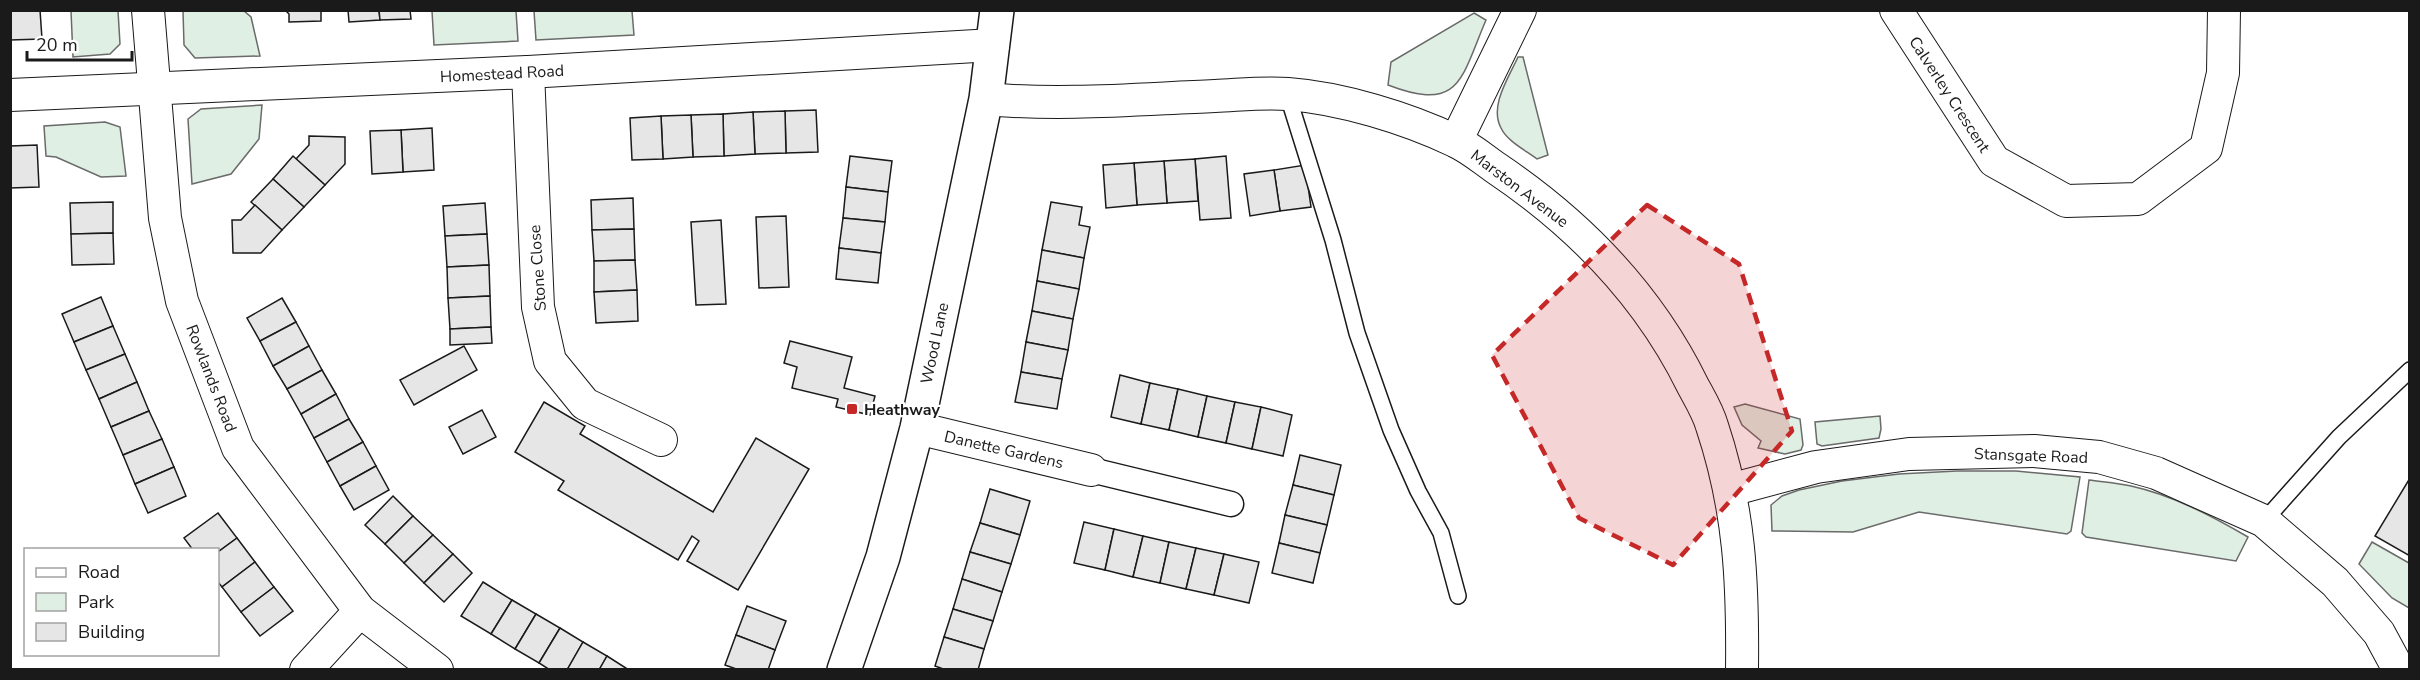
<svg xmlns="http://www.w3.org/2000/svg" width="2420" height="680" font-family="'Nunito Sans',sans-serif">
  <style>
    .green { fill: #e0efe3; stroke: #6a6a6a; stroke-width: 1.5 }
    .building { fill: #e6e6e6; stroke: #1a1a1a; stroke-width: 1.5 }
    .lines { fill: none; stroke-linecap: round; stroke-linejoin: round }
    .service-casing { stroke: #1a1a1a; stroke-width: 18 }
    .pedestrian-casing { stroke: #1a1a1a; stroke-width: 27 }
    .minor-casing { stroke: #1a1a1a; stroke-width: 34 }
    .primary-casing { stroke: #1a1a1a; stroke-width: 36 }
    .service { stroke: #fff; stroke-width: 15 }
    .pedestrian { stroke: #fff; stroke-width: 24 }
    .minor { stroke: #fff; stroke-width: 32 }
    .primary { stroke: #fff; stroke-width: 33 }
    .marked { fill: #c62828; fill-opacity: 0.2; stroke: #c62828; stroke-width: 4.5; stroke-dasharray: 12 8; stroke-linejoin: round }
    .poi-dot { fill: #c62828; stroke: #fff; stroke-width: 2 }
    .labels { text-anchor: middle; stroke-width: 4.5; stroke-linejoin: round; paint-order: stroke }
    .street-label { font-size: 16px; fill: #1a1a1a; stroke: #fff }
    .poi-label { font-size: 16px; font-weight: bold; fill: #1a1a1a; stroke: #fff; text-anchor: start }
  </style>
  <rect width="100%" height="100%" fill="#fff"/>
  <g class="green">
    <path d="M 71,11 L 118,11 L 120,44 L 110,54 L 73,57 Z"/>
    <path d="M 183,11 L 244,11 L 251,17 L 260,56 L 195,58 L 184,45 Z"/>
    <path d="M 432,11 L 516,11 L 518,41 L 434,45 Z"/>
    <path d="M 534,11 L 632,11 L 634,35 L 536,40 Z"/>
    <path d="M 1474,13 L 1486,20 C 1461,78 1461,113 1388,85 L 1391,62 Z"/>
    <path d="M 1518,57 L 1523,57 L 1548,155 L 1537,159 C 1525,150 1507,141 1501,128 C 1489,106 1509,77 1518,57 Z"/>
    <path d="M 262,105 L 259,139 L 231,174 L 192,184 L 188,119 L 201,109 Z"/>
    <path d="M 105,122 L 120,127 L 126,176 L 101,177 L 56,157 L 46,156 L 44,126 Z"/>
    <path d="M 1745,404 L 1800,419 L 1803,445 L 1801,450 L 1785,454 L 1758,448 L 1761,441 L 1742,425 L 1734,407 Z"/>
    <path d="M 1880,416 L 1881,429 L 1879,438 L 1822,446 L 1817,444 L 1815,422 Z"/>
    <path d="M 1957,471 L 2016,471 L 2080,477 L 2071,531 L 2067,534 L 1919,512 L 1853,532 L 1772,531 L 1771,505 L 1782,496 L 1799,490 L 1842,481 L 1899,474 Z"/>
    <path d="M 2089,480 C 2103,482 2117,483 2131,486 C 2172,495 2212,516 2248,537 L 2236,561 L 2086,537 L 2082,533 Z"/>
    <path d="M 2372,542 L 2409,563 L 2409,608 L 2392,598 L 2359,564 Z"/>
  </g>
  <g class="building">
    <path d="M 10,10 L 40,10 L 42,39 L 10,40 Z"/>
    <path d="M 285,10 L 321,10 L 321,21 L 289,22 L 289,14 Z"/>
    <path d="M 348,10 L 379,10 L 380,20 L 349,22 Z"/>
    <path d="M 379,10 L 410,10 L 411,19 L 380,20 Z"/>
    <path d="M 816,110 L 818,152 L 786,153 L 785,111 Z"/>
    <path d="M 785,111 L 786,153 L 755,154 L 753,112 Z"/>
    <path d="M 753,112 L 755,154 L 724,156 L 723,114 Z"/>
    <path d="M 723,114 L 724,156 L 693,157 L 691,115 Z"/>
    <path d="M 691,115 L 693,157 L 663,159 L 661,116 Z"/>
    <path d="M 661,116 L 663,159 L 632,160 L 630,118 Z"/>
    <path d="M 432,128 L 434,170 L 403,172 L 401,130 Z"/>
    <path d="M 401,130 L 403,172 L 372,174 L 370,131 Z"/>
    <path d="M 309,136 L 345,137 L 345,164 L 325,185 L 296,159 L 309,145 Z"/>
    <path d="M 37,145 L 39,187 L 10,188 L 10,146 Z"/>
    <path d="M 293,156 L 325,185 L 304,207 L 273,179 Z"/>
    <path d="M 850,156 L 892,161 L 888,192 L 846,187 Z"/>
    <path d="M 1226,156 L 1231,218 L 1200,220 L 1195,159 Z"/>
    <path d="M 1195,159 L 1198,201 L 1167,203 L 1164,161 Z"/>
    <path d="M 1164,161 L 1167,203 L 1137,205 L 1134,163 Z"/>
    <path d="M 1134,163 L 1137,205 L 1106,208 L 1103,165 Z"/>
    <path d="M 1305,165 L 1311,207 L 1280,211 L 1274,170 Z"/>
    <path d="M 1274,170 L 1280,211 L 1250,216 L 1244,174 Z"/>
    <path d="M 273,179 L 304,207 L 282,230 L 251,202 Z"/>
    <path d="M 846,187 L 888,192 L 885,222 L 843,218 Z"/>
    <path d="M 633,198 L 634,229 L 592,230 L 591,200 Z"/>
    <path d="M 113,202 L 113,233 L 71,234 L 70,203 Z"/>
    <path d="M 1051,202 L 1082,207 L 1079,225 L 1090,227 L 1084,258 L 1042,250 Z"/>
    <path d="M 485,203 L 487,234 L 445,236 L 443,206 Z"/>
    <path d="M 255,205 L 282,230 L 261,253 L 233,253 L 232,220 L 241,220 Z"/>
    <path d="M 786,216 L 789,287 L 759,288 L 756,217 Z"/>
    <path d="M 843,218 L 885,222 L 881,253 L 839,248 Z"/>
    <path d="M 721,220 L 726,304 L 696,305 L 691,222 Z"/>
    <path d="M 634,229 L 635,260 L 594,261 L 592,230 Z"/>
    <path d="M 113,233 L 114,264 L 72,265 L 71,234 Z"/>
    <path d="M 487,234 L 489,265 L 447,267 L 445,236 Z"/>
    <path d="M 839,248 L 881,253 L 878,283 L 836,279 Z"/>
    <path d="M 1042,250 L 1084,258 L 1079,289 L 1037,281 Z"/>
    <path d="M 635,260 L 637,290 L 594,292 L 594,261 Z"/>
    <path d="M 489,265 L 490,296 L 448,298 L 447,267 Z"/>
    <path d="M 1037,281 L 1079,289 L 1073,319 L 1032,311 Z"/>
    <path d="M 637,290 L 638,321 L 596,323 L 594,292 Z"/>
    <path d="M 490,296 L 491,327 L 450,329 L 448,298 Z"/>
    <path d="M 101,297 L 113,326 L 74,342 L 62,314 Z"/>
    <path d="M 282,298 L 296,322 L 260,341 L 247,318 Z"/>
    <path d="M 1032,311 L 1073,319 L 1068,350 L 1026,342 Z"/>
    <path d="M 296,322 L 309,346 L 273,366 L 260,341 Z"/>
    <path d="M 113,326 L 125,354 L 86,370 L 74,342 Z"/>
    <path d="M 491,327 L 492,343 L 450,345 L 450,329 Z"/>
    <path d="M 790,341 L 852,357 L 844,388 L 875,396 L 870,415 L 836,407 L 838,399 L 792,388 L 797,367 L 784,363 Z"/>
    <path d="M 1026,342 L 1068,350 L 1062,379 L 1021,372 Z"/>
    <path d="M 309,346 L 322,370 L 287,389 L 273,366 Z"/>
    <path d="M 464,346 L 477,370 L 414,405 L 400,380 Z"/>
    <path d="M 125,354 L 137,382 L 99,399 L 86,370 Z"/>
    <path d="M 322,370 L 336,394 L 301,414 L 287,389 Z"/>
    <path d="M 1021,372 L 1062,379 L 1057,409 L 1015,402 Z"/>
    <path d="M 1120,375 L 1150,383 L 1141,424 L 1111,417 Z"/>
    <path d="M 137,382 L 149,411 L 111,427 L 99,399 Z"/>
    <path d="M 1150,383 L 1178,389 L 1169,430 L 1141,424 Z"/>
    <path d="M 1178,389 L 1207,396 L 1198,437 L 1169,430 Z"/>
    <path d="M 336,394 L 349,419 L 314,438 L 301,414 Z"/>
    <path d="M 1207,396 L 1235,402 L 1226,443 L 1198,437 Z"/>
    <path d="M 544,402 L 585,426 L 580,434 L 713,512 L 756,438 L 809,469 L 738,590 L 687,561 L 699,541 L 692,536 L 678,560 L 558,490 L 564,481 L 515,452 Z"/>
    <path d="M 1235,402 L 1261,407 L 1252,449 L 1226,443 Z"/>
    <path d="M 1261,407 L 1292,415 L 1283,456 L 1252,449 Z"/>
    <path d="M 482,410 L 496,437 L 463,454 L 449,427 Z"/>
    <path d="M 149,411 L 162,439 L 123,455 L 111,427 Z"/>
    <path d="M 349,419 L 363,442 L 327,462 L 314,438 Z"/>
    <path d="M 162,439 L 174,467 L 135,484 L 123,455 Z"/>
    <path d="M 363,442 L 376,466 L 340,486 L 327,462 Z"/>
    <path d="M 1300,455 L 1341,465 L 1334,495 L 1293,485 Z"/>
    <path d="M 376,466 L 389,490 L 354,510 L 340,486 Z"/>
    <path d="M 174,467 L 186,496 L 148,513 L 135,484 Z"/>
    <path d="M 2410,478 L 2410,556 L 2375,536 Z"/>
    <path d="M 1293,485 L 1334,495 L 1327,525 L 1285,515 Z"/>
    <path d="M 990,489 L 1030,501 L 1020,535 L 980,523 Z"/>
    <path d="M 393,496 L 413,516 L 385,544 L 365,525 Z"/>
    <path d="M 218,513 L 237,538 L 218,552 L 218,550 L 193,550 L 184,538 Z"/>
    <path d="M 1285,515 L 1327,525 L 1320,553 L 1279,543 Z"/>
    <path d="M 413,516 L 433,535 L 404,563 L 385,544 Z"/>
    <path d="M 1084,522 L 1114,529 L 1105,570 L 1074,563 Z"/>
    <path d="M 980,523 L 1020,535 L 1011,564 L 970,552 Z"/>
    <path d="M 1114,529 L 1143,536 L 1133,577 L 1105,570 Z"/>
    <path d="M 433,535 L 453,554 L 424,583 L 404,563 Z"/>
    <path d="M 1143,536 L 1169,542 L 1160,583 L 1133,577 Z"/>
    <path d="M 237,538 L 255,562 L 222,587 L 218,582 L 218,552 Z"/>
    <path d="M 1169,542 L 1196,548 L 1186,589 L 1160,583 Z"/>
    <path d="M 1279,543 L 1320,553 L 1313,583 L 1272,573 Z"/>
    <path d="M 1196,548 L 1224,554 L 1214,595 L 1186,589 Z"/>
    <path d="M 970,552 L 1011,564 L 1002,592 L 962,579 Z"/>
    <path d="M 453,554 L 472,573 L 444,602 L 424,583 Z"/>
    <path d="M 1224,554 L 1259,562 L 1249,603 L 1214,595 Z"/>
    <path d="M 255,562 L 274,587 L 241,612 L 222,587 Z"/>
    <path d="M 962,579 L 1002,592 L 993,621 L 953,609 Z"/>
    <path d="M 483,582 L 512,600 L 491,634 L 461,616 Z"/>
    <path d="M 274,587 L 293,611 L 260,636 L 241,612 Z"/>
    <path d="M 512,600 L 536,614 L 515,649 L 491,634 Z"/>
    <path d="M 747,606 L 786,621 L 775,650 L 736,635 Z"/>
    <path d="M 953,609 L 993,621 L 984,649 L 944,637 Z"/>
    <path d="M 536,614 L 560,628 L 539,663 L 515,649 Z"/>
    <path d="M 560,628 L 583,642 L 567,670 L 550,670 L 539,663 Z"/>
    <path d="M 736,635 L 775,650 L 768,670 L 739,670 L 725,665 Z"/>
    <path d="M 944,637 L 984,649 L 978,670 L 946,670 L 935,666 Z"/>
    <path d="M 583,642 L 607,656 L 599,670 L 567,670 Z"/>
    <path d="M 607,656 L 629,670 L 599,670 Z"/>
  </g>
  <g class="lines">
    <defs>
      <g id="service">
        <path d="M 1287,93 L 1333,240 L 1357,333 L 1391,430 L 1418,491 L 1441,533 L 1458,596"/>
        <path d="M 2264,521 L 2339,437 L 2410,370"/>
      </g>
      <path id="pedestrian" d="M 1091,470 L 1231,504"/>
      <g id="minor">
        <path d="M 148,10 L 165,218 L 182,301 L 238,448 L 360,611 L 437,670"/>
        <path d="M 1896,10 L 1994,161 L 2066,201 L 2138,199 L 2206,148 L 2223,73 L 2224,10"/>
        <path d="M 528,72 L 538,307 L 550,361 L 585,404 L 661,440"/>
        <path d="M 10,95 L 528,72 L 993,45"/>
        <path d="M 986,99 C 1062,106 1139,99 1215,96 C 1239,95 1264,92 1288,94 C 1341,98 1407,118 1455,141 C 1469,147 1483,159 1496,168 C 1579,224 1649,296 1693,386 C 1700,399 1708,412 1712,426 C 1740,510 1743,583 1742,670"/>
        <path d="M 1456,141 L 1520,10"/>
        <path d="M 917,428 L 1091,470"/>
        <path d="M 1730,490 L 1816,467 L 1909,454 L 2034,451 L 2099,457 L 2156,473 L 2264,521 L 2335,582 L 2379,633 L 2399,670"/>
        <path d="M 306,670 L 360,611"/>
      </g>
      <path id="primary" d="M 844,670 L 883,557 L 917,428 L 986,99 L 997,10"/>
    </defs>
    <use href="#service" class="service-casing"/>
    <use href="#pedestrian" class="pedestrian-casing"/>
    <use href="#minor" class="minor-casing"/>
    <use href="#primary" class="primary-casing"/>
    <use href="#service" class="service"/>
    <use href="#pedestrian" class="pedestrian"/>
    <use href="#minor" class="minor"/>
    <use href="#primary" class="primary"/>
  </g>
  <path class="marked" d="M 1647,205 L 1739,264 L 1792,431 L 1673,565 L 1579,518 L 1492,355 Z"/>
  <rect class="poi-dot" x="846" y="403" width="12" height="12" rx="3"/>
  <g class="labels">
    <g class="street-label">
      <text transform="translate(502 73) rotate(-3)" y="6">Homestead Road</text>
      <text transform="translate(1950 94) rotate(57)" y="6">Calverley Crescent</text>
      <text transform="translate(1520 188) rotate(37)" y="6">Marston Avenue</text>
      <text transform="translate(537 268) rotate(-94)" y="6">Stone Close</text>
      <text transform="translate(934 343) rotate(-78)" y="6">Wood Lane</text>
      <text transform="translate(212 378) rotate(69)" y="6">Rowlands Road</text>
      <text transform="translate(1004 449) rotate(13)" y="6">Danette Gardens</text>
      <text transform="translate(2031 455) rotate(2)" y="6">Stansgate Road</text>
    </g>
    <g class="poi-label">
      <text x="864" y="415">Heathway</text>
    </g>
  </g>
  <rect width="2420" height="680" fill="none" stroke="#1a1a1a" stroke-width="24"/>
  <rect x="24" y="548" width="195" height="108" fill="#ffffff" stroke="#a3a3a3" stroke-width="1.5"/>
  <rect x="36" y="568" width="30" height="9" fill="#ffffff" stroke="#a3a3a3" stroke-width="1.5"/>
  <text x="78" y="578" font-size="18" fill="#1a1a1a">Road</text>
  <rect x="36" y="593" width="30" height="18" fill="#e0efe3" stroke="#a3a3a3" stroke-width="1.5"/>
  <text x="78" y="608" font-size="18" fill="#1a1a1a">Park</text>
  <rect x="36" y="623" width="30" height="18" fill="#e6e6e6" stroke="#a3a3a3" stroke-width="1.5"/>
  <text x="78" y="638" font-size="18" fill="#1a1a1a">Building</text>
  <path d="M27 51v9h105v-9" fill="none" stroke="#1a1a1a" stroke-width="3"/>
  <text x="36" y="51" font-size="18" fill="#1a1a1a" stroke="#ffffff" stroke-width="4.5" paint-order="stroke">20 m</text>
</svg>
